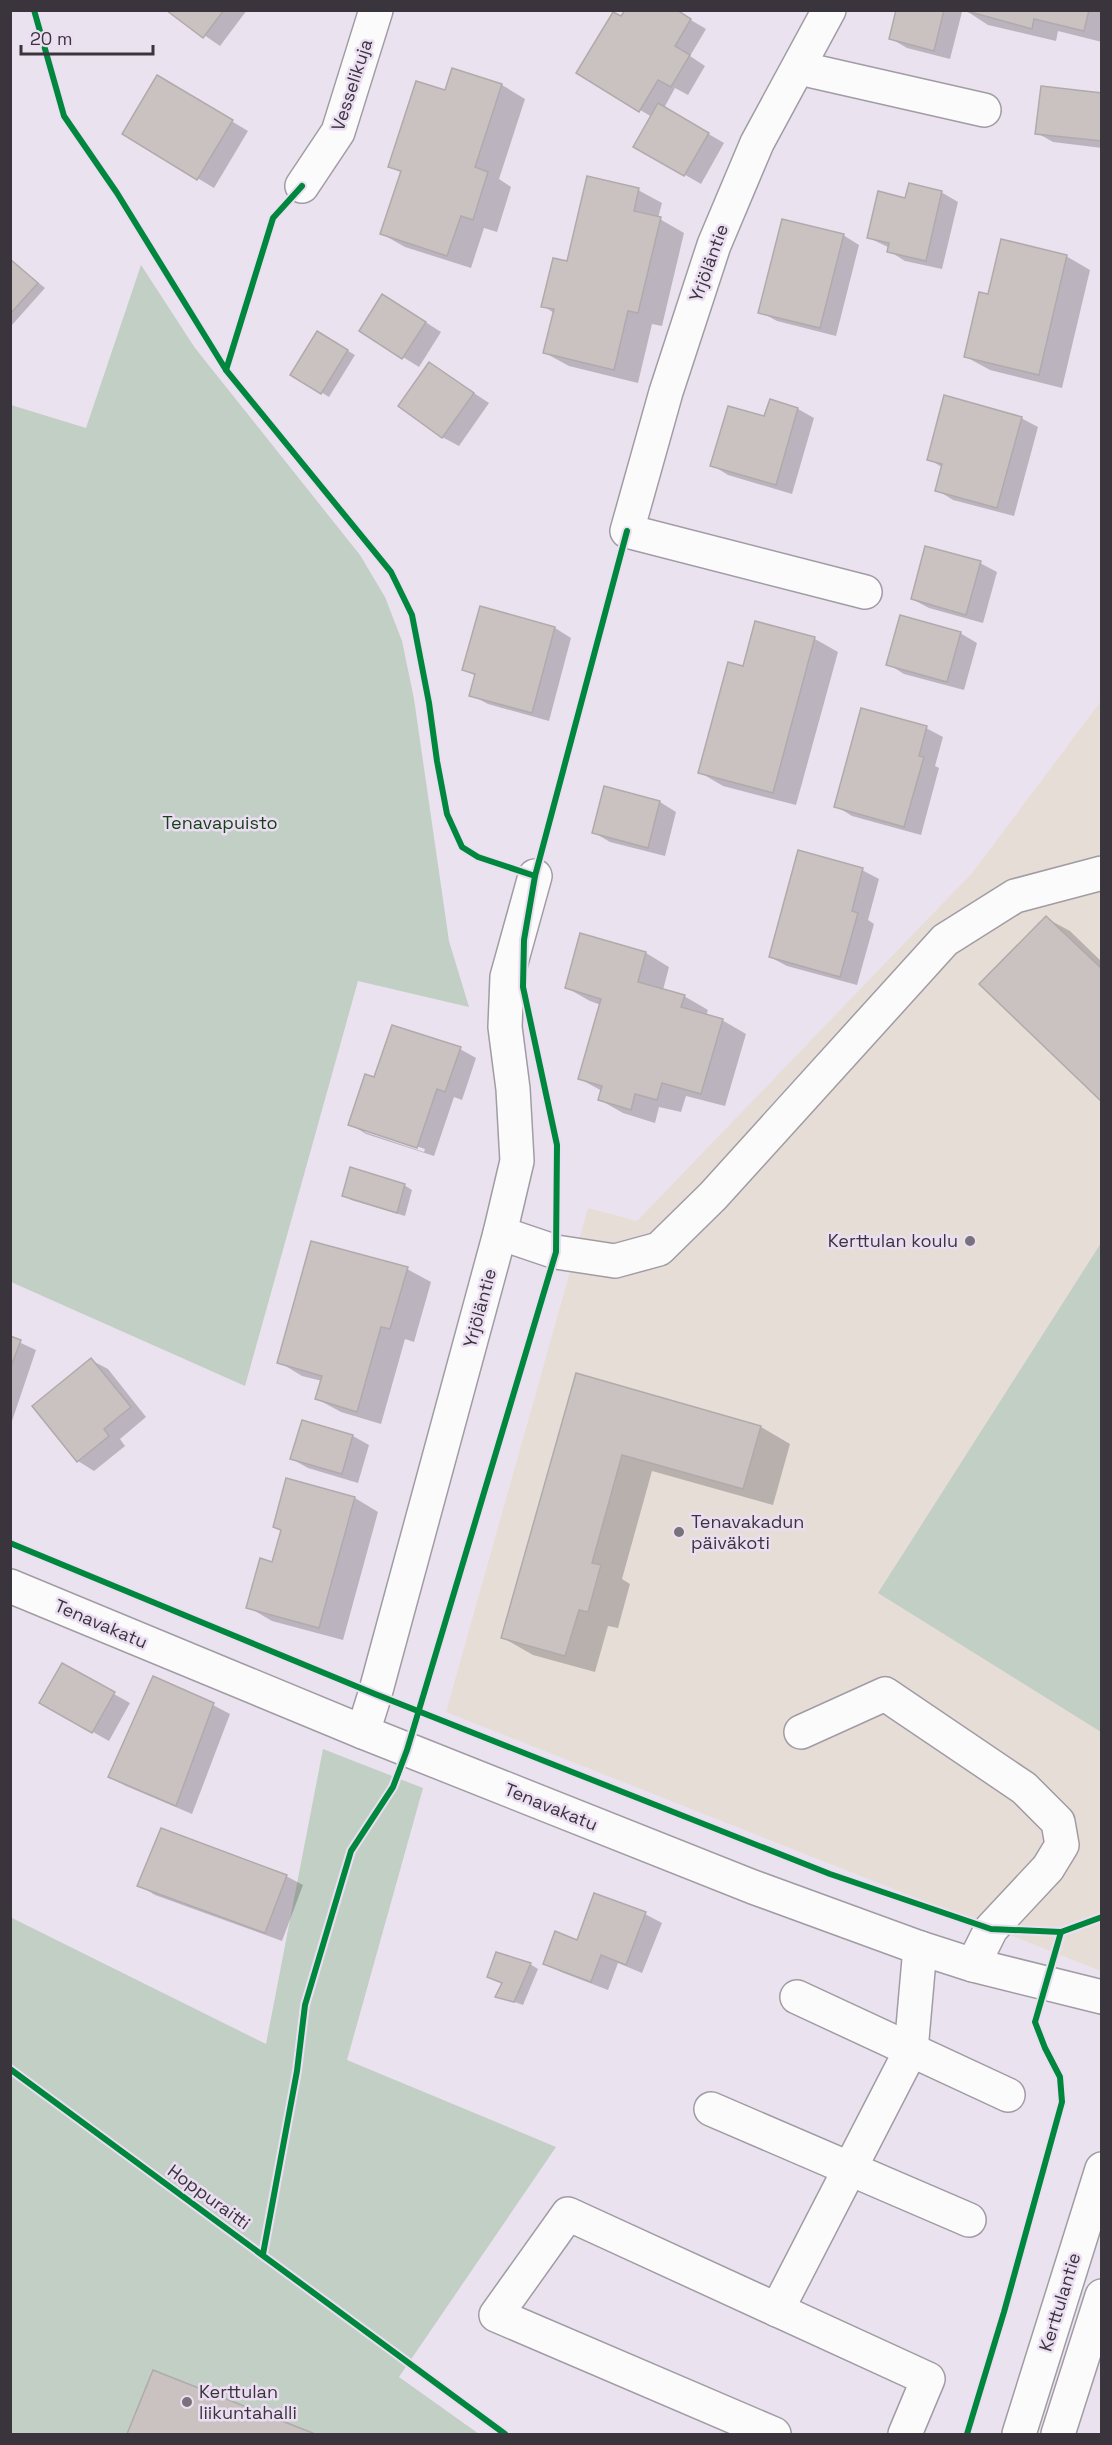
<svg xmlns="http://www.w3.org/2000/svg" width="1112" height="2445" font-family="'Space Grotesk',sans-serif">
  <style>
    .education { fill: #e7ddd7 }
    .green { fill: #c2cfc4 }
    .shadow { fill: #0003; fill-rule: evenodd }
    .building { fill: #cac2c1; stroke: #b0aaac; stroke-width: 1.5 }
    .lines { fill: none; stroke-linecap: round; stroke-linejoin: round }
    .minor-casing { stroke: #a19ca4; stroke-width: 36 }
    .minor { stroke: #fcfbfc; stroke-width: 33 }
    .cycleway-casing { stroke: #ecdef2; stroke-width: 10 }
    .cycleway { stroke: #00873e; stroke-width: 6 }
    .poi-dot { fill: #78727a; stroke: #ecdef2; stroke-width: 2 }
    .labels { text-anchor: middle; stroke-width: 5; stroke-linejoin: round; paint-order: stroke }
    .street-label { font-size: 18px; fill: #3a353c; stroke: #ecdef2 }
    .park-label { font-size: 18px; fill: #174218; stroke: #ecdef2 }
    .poi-label { font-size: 18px; fill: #3a353c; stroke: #ecdef2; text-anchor: start }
  </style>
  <rect width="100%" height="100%" fill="#eae2ee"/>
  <path class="education" d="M 1101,701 L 1101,1971 L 446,1712 L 588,1208 L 637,1221 L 973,872 Z"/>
  <g class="green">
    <path d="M 141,265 L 195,348 L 360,555 L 385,597 L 402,641 L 414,699 L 449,941 L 469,1007 L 358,981 L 245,1386 L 11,1282 L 11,405 L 86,428 Z"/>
    <path d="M 1101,1243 L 1101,1732 L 878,1593 Z"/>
    <path d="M 323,1749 L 423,1788 L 347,2060 L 556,2147 L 399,2377 L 479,2434 L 11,2434 L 10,1917 L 266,2044 Z"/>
  </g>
  <g class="shadow">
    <path d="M 168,10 L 247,10 L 220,46 Z"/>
    <path d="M 674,10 L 706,29 L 690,56 L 705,66 L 688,95 L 675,88 L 664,108 L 724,143 L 701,184 L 635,146 L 652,117 L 578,73 L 622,18 Z"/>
    <path d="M 898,10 L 959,10 L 962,12 L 950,59 L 907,48 L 890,38 Z"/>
    <path d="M 965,10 L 1102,10 L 1102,42 L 1058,31 L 1056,41 L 988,25 Z"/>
    <path d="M 453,69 L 502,85 L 525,99 L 499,179 L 511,187 L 497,232 L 484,228 L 471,268 L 405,247 L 382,234 L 402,173 L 390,166 L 446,92 Z"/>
    <path d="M 158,77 L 248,131 L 214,188 L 124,134 Z"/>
    <path d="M 1102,94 L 1102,148 L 1053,142 L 1037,133 Z"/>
    <path d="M 638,190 L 662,203 L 658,218 L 684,233 L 662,326 L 652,324 L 638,383 L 569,366 L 545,353 L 554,313 L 543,306 L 568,263 Z"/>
    <path d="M 941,192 L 958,202 L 942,269 L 905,261 L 889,251 L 890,248 L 869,238 L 906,200 Z"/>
    <path d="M 843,235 L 859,245 L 836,336 L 777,321 L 760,312 Z"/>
    <path d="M 1066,256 L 1090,270 L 1062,388 L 990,370 L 966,357 L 989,296 Z"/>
    <path d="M 10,260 L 45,288 L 12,325 L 10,324 Z"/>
    <path d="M 399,305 L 441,332 L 419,367 L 361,331 Z"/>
    <path d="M 318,333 L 355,355 L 329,397 L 292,374 Z"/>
    <path d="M 430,364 L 489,403 L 459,446 L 442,437 Z"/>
    <path d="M 771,401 L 798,409 L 814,418 L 792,494 L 728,475 L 712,465 L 765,418 Z"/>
    <path d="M 1021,418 L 1038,427 L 1014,516 L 953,500 L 937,490 L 943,468 L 929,459 Z"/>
    <path d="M 980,563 L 997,572 L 983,623 L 929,608 L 912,599 Z"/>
    <path d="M 481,608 L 555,628 L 571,638 L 549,721 L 488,704 L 471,695 L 476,676 L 464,670 Z"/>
    <path d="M 756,623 L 815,639 L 838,652 L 796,805 L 723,786 L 699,772 L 744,668 Z"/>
    <path d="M 960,633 L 977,643 L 964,690 L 904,674 L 888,664 Z"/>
    <path d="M 926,728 L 943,737 L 935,766 L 939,768 L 921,835 L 852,816 L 836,806 Z"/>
    <path d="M 605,788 L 660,802 L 676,812 L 665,856 L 610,842 L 593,832 Z"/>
    <path d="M 862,870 L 879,879 L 868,920 L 874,924 L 857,985 L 787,966 L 770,957 Z"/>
    <path d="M 1046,918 L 1070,931 L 1102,962 L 1102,1100 Z"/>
    <path d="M 582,935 L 646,953 L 669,967 L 663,990 L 684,996 L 708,1010 L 706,1016 L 722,1020 L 746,1034 L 725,1106 L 686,1096 L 681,1112 L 659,1107 L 655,1123 L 623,1113 L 600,1100 L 602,1091 L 580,1079 L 601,1005 L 590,1001 L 567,988 Z"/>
    <path d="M 460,1049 L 476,1058 L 462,1100 L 454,1097 L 434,1156 L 366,1134 L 350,1124 L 375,1079 ZM 365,1129 L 425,1149 L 424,1152 L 365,1132 Z"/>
    <path d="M 404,1185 L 412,1190 L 405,1216 L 351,1200 L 344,1195 Z"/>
    <path d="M 407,1269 L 431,1282 L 414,1342 L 405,1339 L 381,1424 L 341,1412 L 317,1399 L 322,1381 L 302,1376 L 279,1362 Z"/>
    <path d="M 10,1338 L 36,1350 L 12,1421 L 10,1421 Z"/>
    <path d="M 91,1360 L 108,1369 L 146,1417 L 120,1439 L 125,1446 L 94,1471 L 78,1461 Z"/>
    <path d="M 577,1375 L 761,1427 L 790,1444 L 773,1505 L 652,1471 L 622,1579 L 630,1584 L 618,1628 L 608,1626 L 595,1672 L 533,1655 L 503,1638 Z"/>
    <path d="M 353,1436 L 369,1445 L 358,1483 L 308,1468 L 292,1459 Z"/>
    <path d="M 288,1480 L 355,1498 L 378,1512 L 343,1640 L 272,1621 L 248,1607 L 274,1563 L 282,1531 L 275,1527 Z"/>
    <path d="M 62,1665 L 130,1703 L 109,1741 L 41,1703 Z"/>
    <path d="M 213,1705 L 230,1714 L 192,1814 L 126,1786 L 109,1777 Z"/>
    <path d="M 286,1876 L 303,1885 L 282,1941 L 155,1895 L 139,1885 Z"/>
    <path d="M 595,1895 L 645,1914 L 662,1923 L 642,1973 L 618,1963 L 608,1990 L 561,1972 L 545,1963 L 578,1942 Z"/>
    <path d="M 530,1964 L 538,1969 L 523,2005 L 497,1996 L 503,1984 L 489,1977 Z"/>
    <path d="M 154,2372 L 311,2434 L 128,2434 Z"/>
  </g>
  <g class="building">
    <path d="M 166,10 L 224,10 L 203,38 Z"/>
    <path d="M 625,10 L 677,10 L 691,19 L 675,46 L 690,55 L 671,87 L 658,80 L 639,112 L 576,73 L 613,12 L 621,16 Z"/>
    <path d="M 896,10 L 944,10 L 934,51 L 889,39 Z"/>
    <path d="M 963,10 L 1089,10 L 1084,31 L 1034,19 L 1032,29 Z"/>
    <path d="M 452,68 L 502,84 L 475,167 L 488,172 L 473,220 L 461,216 L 447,256 L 380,234 L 401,171 L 388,167 L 416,81 L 445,90 Z"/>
    <path d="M 157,75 L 233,120 L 197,180 L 122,134 Z"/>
    <path d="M 1041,86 L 1102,93 L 1102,141 L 1035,134 Z"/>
    <path d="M 658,103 L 709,133 L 684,176 L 633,147 Z"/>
    <path d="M 587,176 L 639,188 L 634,211 L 661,217 L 638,313 L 628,311 L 614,370 L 543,353 L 554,309 L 541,307 L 553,258 L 567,261 Z"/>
    <path d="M 909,183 L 942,191 L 926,261 L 887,252 L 889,243 L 867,238 L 878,191 L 905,198 Z"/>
    <path d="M 782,219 L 844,234 L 820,328 L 758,313 Z"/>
    <path d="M 1001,239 L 1067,255 L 1039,375 L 964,357 L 979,292 L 988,294 Z"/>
    <path d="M 10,259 L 38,283 L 10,314 Z"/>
    <path d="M 382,294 L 426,322 L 402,359 L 359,331 Z"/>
    <path d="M 317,331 L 348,350 L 321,394 L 290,375 Z"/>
    <path d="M 429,362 L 474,393 L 442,438 L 398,406 Z"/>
    <path d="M 944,395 L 1022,417 L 997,508 L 935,491 L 942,464 L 927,460 Z"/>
    <path d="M 770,399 L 798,408 L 776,485 L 710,466 L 728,406 L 764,416 Z"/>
    <path d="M 925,546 L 981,561 L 966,615 L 911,599 Z"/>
    <path d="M 480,606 L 555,627 L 532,713 L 469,696 L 475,674 L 462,670 Z"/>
    <path d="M 900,615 L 961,632 L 947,682 L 886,665 Z"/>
    <path d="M 755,621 L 815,637 L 773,793 L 698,773 L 728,662 L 743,666 Z"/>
    <path d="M 861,708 L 927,726 L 919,756 L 924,757 L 904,827 L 834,807 Z"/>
    <path d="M 604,786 L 660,801 L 648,848 L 592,833 Z"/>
    <path d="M 798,850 L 863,868 L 852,911 L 858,913 L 840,977 L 769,957 Z"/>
    <path d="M 1046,916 L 1102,969 L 1102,1102 L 979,984 Z"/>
    <path d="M 580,933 L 646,952 L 638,982 L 685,995 L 681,1007 L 723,1019 L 701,1094 L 662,1083 L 657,1100 L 635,1094 L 631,1110 L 598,1100 L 602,1086 L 578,1079 L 601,999 L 565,988 Z"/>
    <path d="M 392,1025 L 461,1047 L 445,1092 L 437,1089 L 417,1148 L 348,1125 L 365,1074 L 374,1077 Z"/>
    <path d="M 350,1167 L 405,1184 L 397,1213 L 342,1196 Z"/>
    <path d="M 311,1241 L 408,1267 L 390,1329 L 381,1327 L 357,1412 L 315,1399 L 322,1376 L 277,1363 Z"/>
    <path d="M 10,1336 L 21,1340 L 10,1369 Z"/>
    <path d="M 91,1358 L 131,1407 L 104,1429 L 109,1436 L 77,1462 L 32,1406 Z"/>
    <path d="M 576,1373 L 761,1426 L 743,1489 L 622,1455 L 592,1563 L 601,1565 L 588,1612 L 579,1610 L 565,1656 L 501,1638 Z"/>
    <path d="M 302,1420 L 353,1435 L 342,1474 L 290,1459 Z"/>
    <path d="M 286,1478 L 355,1497 L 319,1628 L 246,1608 L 260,1558 L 272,1562 L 281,1530 L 273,1527 Z"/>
    <path d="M 62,1663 L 115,1692 L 92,1733 L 39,1703 Z"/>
    <path d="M 153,1676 L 214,1703 L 176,1806 L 108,1777 Z"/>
    <path d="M 161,1828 L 287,1875 L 265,1933 L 137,1886 Z"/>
    <path d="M 594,1893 L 646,1912 L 626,1965 L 601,1955 L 591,1982 L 543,1964 L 555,1931 L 577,1940 Z"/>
    <path d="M 496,1952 L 531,1963 L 514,2002 L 495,1997 L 502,1983 L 487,1977 Z"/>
    <path d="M 153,2370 L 315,2434 L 127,2434 Z"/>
  </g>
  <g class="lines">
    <defs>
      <g id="minor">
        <path d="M 829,10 L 757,143 L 714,245 L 666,392 L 627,531 L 865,592"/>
        <path d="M 799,68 L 984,110"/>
        <path d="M 302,186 L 338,132 L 376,10"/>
        <path d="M 500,1233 L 556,1252 L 615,1261 L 659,1249 L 713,1196 L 945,940 L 1015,896 L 1102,873"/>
        <path d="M 10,1586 L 363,1732 L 753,1887 L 920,1948 L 973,1965 L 1102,1997"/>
        <path d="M 363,1732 L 375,1694 L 500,1233 L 517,1161 L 513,1089 L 505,1027 L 507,977 L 535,876"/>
        <path d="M 801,1732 L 885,1694 L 1024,1788 L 1058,1822 L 1062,1845 L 1048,1868 L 991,1929 L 973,1965"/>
        <path d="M 797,1997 L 1008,2095"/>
        <path d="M 711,2109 L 969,2220"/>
        <path d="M 777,2310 L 911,2050 L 920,1948"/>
        <path d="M 774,2434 L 496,2315 L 568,2214 L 928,2379 L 905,2434"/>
        <path d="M 1019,2434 L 1102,2169"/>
        <path d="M 1058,2434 L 1102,2296"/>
      </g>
    </defs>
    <use href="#minor" class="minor-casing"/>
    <use href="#minor" class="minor"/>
    <defs>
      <g id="cycleway">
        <path d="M 34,10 L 64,116 L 117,193 L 226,370 L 391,572 L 412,615 L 429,703 L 437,761 L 447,814 L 462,847 L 478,857 L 535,876"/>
        <path d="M 226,370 L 273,218 L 302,186"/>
        <path d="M 10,1543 L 375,1694 L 830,1874 L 991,1929 L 1061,1932 L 1102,1917"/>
        <path d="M 10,2069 L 505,2434"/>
        <path d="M 263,2254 L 297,2071 L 305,2005 L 351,1851 L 393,1787 L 407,1750 L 556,1252 L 557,1145 L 523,987 L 524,940 L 535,876 L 627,531"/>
        <path d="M 967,2434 L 1004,2312 L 1062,2102 L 1060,2077 L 1045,2048 L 1035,2022 L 1061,1932"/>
      </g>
    </defs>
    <use href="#cycleway" class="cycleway-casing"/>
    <use href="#cycleway" class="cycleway"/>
  </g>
  <g class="poi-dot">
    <circle cx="970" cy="1241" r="6"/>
    <circle cx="679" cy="1532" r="6"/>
    <circle cx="187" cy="2402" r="6"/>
  </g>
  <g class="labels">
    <g class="street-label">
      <text transform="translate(352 85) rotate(-72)" y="6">Vesselikuja</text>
      <text transform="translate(709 263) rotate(-70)" y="6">Yrjöläntie</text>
      <text transform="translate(480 1308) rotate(-75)" y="6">Yrjöläntie</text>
      <text transform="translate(101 1624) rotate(23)" y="6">Tenavakatu</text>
      <text transform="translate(551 1807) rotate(22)" y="6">Tenavakatu</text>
      <text transform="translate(209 2197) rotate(36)" y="6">Hoppuraitti</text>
      <text transform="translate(1060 2302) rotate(-73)" y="6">Kerttulantie</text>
    </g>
    <g class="park-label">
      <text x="220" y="829">Tenavapuisto</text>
    </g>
    <g class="poi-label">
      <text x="958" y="1247" text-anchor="end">Kerttulan koulu</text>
      <text x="691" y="1528">Tenavakadun<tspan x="691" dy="21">päiväkoti</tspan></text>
      <text x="199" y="2398">Kerttulan<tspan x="199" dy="21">liikuntahalli</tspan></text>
    </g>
  </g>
  <rect width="1112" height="2445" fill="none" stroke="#3a353c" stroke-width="24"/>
  <path d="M21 45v9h132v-9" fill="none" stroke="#3a353c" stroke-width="3"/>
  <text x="30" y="45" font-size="18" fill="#3a353c" stroke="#ecdef2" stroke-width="4.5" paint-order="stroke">20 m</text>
</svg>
